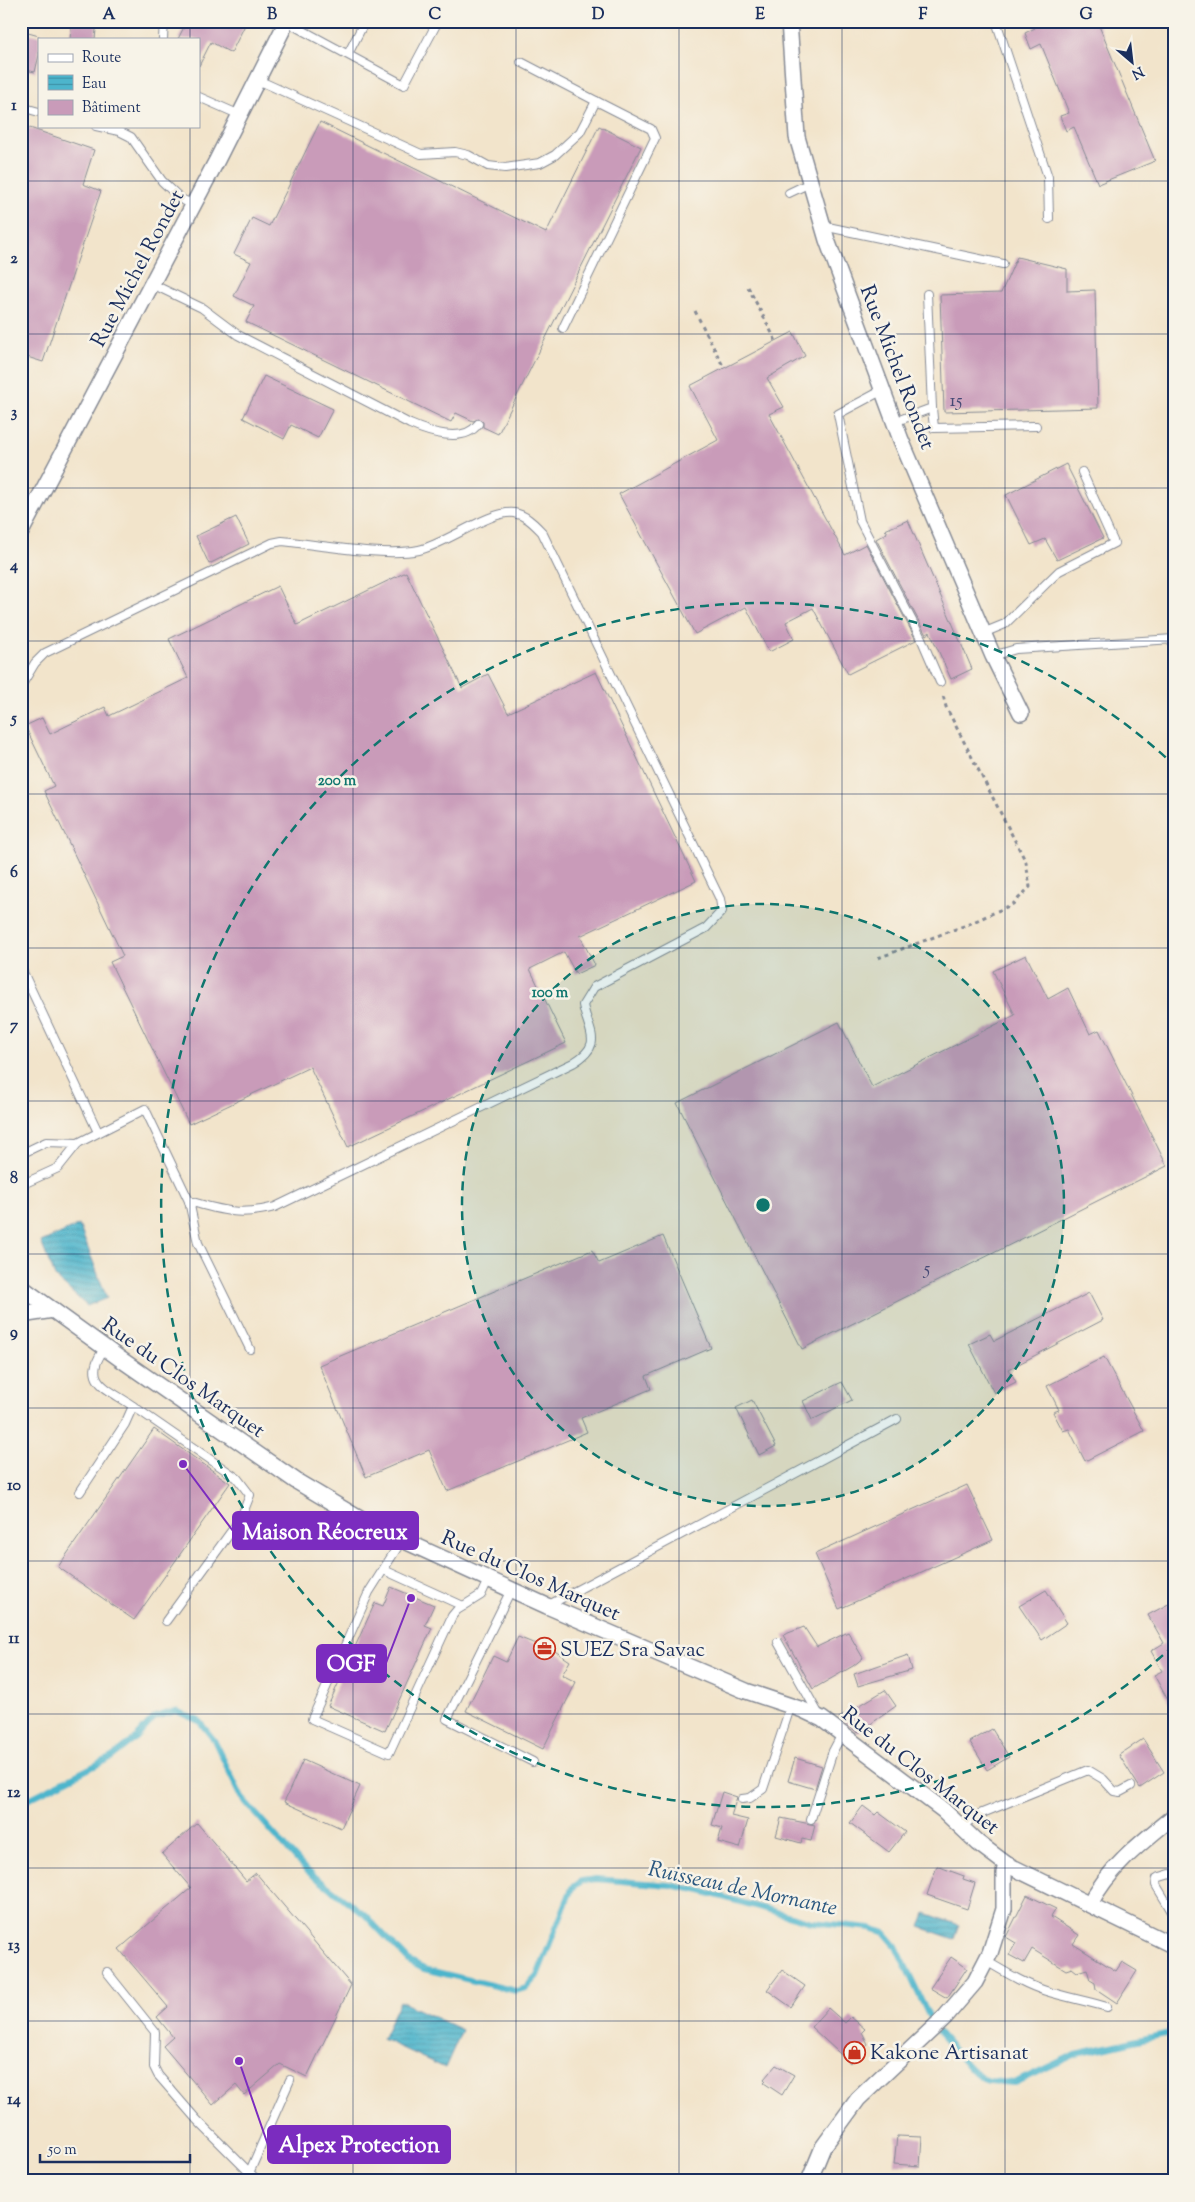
<svg xmlns="http://www.w3.org/2000/svg" width="1195" height="2202" font-family="'Sorts Mill Goudy',serif">
  <style>
    .water { fill: url(#water-rules); stroke: #347295 }
    .lines { fill: none; stroke-linecap: round; stroke-linejoin: round }
    .stream { stroke: #4db5cc; stroke-width: 6 }
    .building { fill: #c99bb9 }
    .service-casing { stroke: #868a94; stroke-width: 10 }
    .minor-casing { stroke: #868a94; stroke-width: 18 }
    .path { stroke: #868a94; stroke-width: 3; stroke-dasharray: 4 4; stroke-linecap: butt }
    .service { stroke: #fff; stroke-width: 8 }
    .minor { stroke: #fff; stroke-width: 15 }
    .grid { fill: none; stroke: #1b2f5e; stroke-width: 1; stroke-opacity: 0.55 }
    .ring { fill: none; stroke: #0f766e; stroke-width: 2.5; stroke-dasharray: 9 6 }
    .labels { text-anchor: middle; stroke-width: 5; stroke-linejoin: round; paint-order: stroke }
    .number-label { font-size: 19px; fill: #464a75 }
    .street-label { font-size: 21px; fill: #1b2f5e; stroke: #f7f3e8 }
    .poi-label { font-size: 21px; fill: #1b2f5e; stroke: #f7f3e8; text-anchor: start }
    .water-label { font-size: 22px; font-style: italic; fill: #2a577f; stroke: #f7f3e8 }
    .centre { fill: #0f766e; stroke: #f7f3e8; stroke-width: 2.5 }
    .ring-label { font-size: 15px; text-anchor: middle; font-weight: bold; fill: #0f766e; stroke: #f7f3e8; stroke-width: 5; stroke-linejoin: round; paint-order: stroke }
    .leader { fill: none; stroke: #7b2cbf; stroke-width: 2 }
    .callout-dot { fill: #7b2cbf; stroke: #f7f3e8; stroke-width: 2 }
    .callout { fill: #7b2cbf; stroke: #7b2cbf; stroke-width: 2 }
    .callout-label { font-size: 22px; text-anchor: middle; font-weight: bold; fill: #fff }
    .neatline { fill: none; stroke: #1b2f5e; stroke-width: 2 }
    .grid-label { font-size: 16px; text-anchor: middle; font-weight: bold; fill: #1b2f5e }
  </style>
  <defs>
    <pattern id="water-rules" width="6" height="5" patternUnits="userSpaceOnUse" patternTransform="scale(1.25)"><rect width="6" height="5" fill="#4db5cc"/><path d="M0 2.5h6" fill="none" stroke="#3f94a9"/></pattern>
  </defs>
  <rect width="100%" height="100%" fill="#f7f3e8"/>
  <filter id="ink" filterUnits="userSpaceOnUse"><feTurbulence type="fractalNoise" baseFrequency=".02" numOctaves="2"/><feDisplacementMap in="SourceGraphic" scale="10" xChannelSelector="R" yChannelSelector="G"/><feConvolveMatrix kernelMatrix="1 2 1 2 8 2 1 2 1" color-interpolation-filters="sRGB"/></filter>
  <filter id="wash" filterUnits="userSpaceOnUse"><feTurbulence type="fractalNoise" baseFrequency=".0096" numOctaves="4" result="noise"/><feDisplacementMap in="SourceGraphic" scale="20" xChannelSelector="R" yChannelSelector="G"/><feGaussianBlur stdDeviation="1.12" result="paint"/><feColorMatrix in="noise" values="0 0 0 0 0 0 0 0 0 0 0 0 0 0 0 0 0 1.4 0 .05"/><feComposite in="paint" operator="in"/></filter>
  <g filter="url(#wash)">
    <rect width="100%" height="100%" fill="#f2e4cb"/>
    <g class="water">
      <path d="M 79,1225 L 107,1298 L 87,1306 L 55,1277 L 41,1242 Z"/>
      <path d="M 925,1913 L 959,1925 L 954,1939 L 920,1927 Z"/>
      <path d="M 400,2001 L 462,2030 L 445,2068 L 382,2039 Z"/>
    </g>
    <g class="lines">
      <g class="stream">
        <path d="M 21,1803 L 112,1757 L 136,1738 L 155,1717 L 176,1711 L 199,1721 L 214,1740 L 242,1798 L 306,1870 L 364,1914 L 410,1962 L 424,1969 L 516,1991 L 526,1988 L 537,1976 L 572,1888 L 582,1881 L 596,1879 L 670,1885 L 701,1891 L 812,1922 L 871,1928 L 885,1933 L 896,1946 L 930,2018"/>
        <path d="M 938,2032 L 967,2066 L 988,2081 L 1014,2083 L 1076,2054 L 1174,2032"/>
      </g>
    </g>
    <g id="blocks">
      <g class="building">
        <path d="M 72,21 L 97,21 L 95,39 L 70,39 Z"/>
        <path d="M 187,21 L 247,21 L 231,53 L 211,42 L 199,66 L 199,39 L 178,39 Z"/>
        <path d="M 1032,21 L 1097,21 L 1155,161 L 1098,184 L 1074,127 L 1066,131 L 1060,116 L 1069,113 L 1041,44 L 1031,49 L 1025,33 L 1035,28 Z"/>
        <path d="M 21,31 L 39,36 L 39,55 L 35,72 L 21,69 Z"/>
        <path d="M 320,122 L 546,233 L 599,126 L 641,147 L 498,434 L 483,427 L 483,422 L 479,419 L 473,421 L 456,413 L 451,422 L 246,322 L 254,306 L 234,296 L 251,262 L 234,254 L 252,218 L 269,226 Z"/>
        <path d="M 21,125 L 94,150 L 83,184 L 101,191 L 43,362 L 21,355 Z"/>
        <path d="M 1017,257 L 1067,269 L 1067,291 L 1095,290 L 1098,408 L 944,412 L 940,295 L 1001,293 Z"/>
        <path d="M 793,332 L 805,356 L 767,378 L 784,407 L 769,414 L 845,555 L 866,544 L 916,640 L 848,674 L 813,608 L 786,622 L 794,639 L 769,652 L 746,607 L 695,634 L 619,494 L 718,440 L 690,386 Z"/>
        <path d="M 264,376 L 333,409 L 318,438 L 291,425 L 284,439 L 243,418 Z"/>
        <path d="M 1066,464 L 1103,538 L 1057,560 L 1045,539 L 1031,545 L 1006,495 Z"/>
        <path d="M 236,517 L 249,544 L 209,564 L 196,536 Z"/>
        <path d="M 908,520 L 972,669 L 951,679 L 930,632 L 926,635 L 876,539 L 887,533 L 885,530 Z"/>
        <path d="M 406,572 L 462,688 L 488,674 L 508,713 L 596,672 L 696,881 L 580,936 L 595,965 L 576,974 L 564,952 L 530,969 L 566,1043 L 348,1147 L 310,1067 L 189,1124 L 110,962 L 123,956 L 44,791 L 54,786 L 25,726 L 42,718 L 50,734 L 105,707 L 109,716 L 188,678 L 169,639 L 278,586 L 297,625 Z"/>
        <path d="M 1026,955 L 1048,999 L 1068,988 L 1090,1034 L 1099,1030 L 1167,1166 L 802,1349 L 677,1103 L 839,1022 L 872,1087 L 1015,1015 L 993,971 Z"/>
        <path d="M 663,1236 L 711,1348 L 646,1376 L 651,1389 L 581,1418 L 587,1432 L 447,1491 L 429,1450 L 366,1477 L 319,1365 L 592,1250 L 599,1263 Z"/>
        <path d="M 1089,1293 L 1103,1320 L 1009,1369 L 1016,1382 L 994,1393 L 969,1344 L 990,1334 L 994,1341 Z"/>
        <path d="M 1104,1357 L 1144,1431 L 1085,1461 L 1069,1429 L 1063,1431 L 1053,1412 L 1059,1410 L 1047,1386 Z"/>
        <path d="M 842,1382 L 852,1400 L 812,1420 L 803,1401 Z"/>
        <path d="M 752,1400 L 776,1446 L 759,1455 L 736,1408 Z"/>
        <path d="M 154,1429 L 230,1483 L 134,1620 L 58,1567 Z"/>
        <path d="M 967,1485 L 993,1540 L 839,1609 L 815,1554 Z"/>
        <path d="M 391,1587 L 434,1605 L 425,1625 L 432,1628 L 385,1731 L 328,1706 L 375,1603 L 383,1606 Z"/>
        <path d="M 1046,1590 L 1067,1623 L 1042,1640 L 1019,1606 Z"/>
        <path d="M 1174,1601 L 1174,1711 L 1154,1675 L 1162,1671 L 1151,1651 L 1164,1643 L 1148,1615 Z"/>
        <path d="M 804,1627 L 817,1647 L 848,1632 L 863,1658 L 853,1666 L 813,1689 L 783,1635 Z"/>
        <path d="M 518,1637 L 533,1643 L 544,1644 L 570,1661 L 562,1675 L 576,1682 L 543,1749 L 466,1711 L 493,1656 L 506,1662 Z"/>
        <path d="M 908,1655 L 912,1670 L 858,1686 L 854,1674 Z"/>
        <path d="M 885,1690 L 896,1706 L 858,1733 L 839,1718 Z"/>
        <path d="M 992,1729 L 1009,1757 L 987,1770 L 970,1742 Z"/>
        <path d="M 1143,1739 L 1164,1772 L 1140,1788 L 1119,1755 Z"/>
        <path d="M 795,1758 L 822,1766 L 815,1789 L 788,1781 Z"/>
        <path d="M 303,1760 L 360,1786 L 341,1828 L 284,1802 Z"/>
        <path d="M 722,1792 L 737,1797 L 731,1816 L 748,1820 L 740,1848 L 718,1842 L 722,1828 L 712,1825 Z"/>
        <path d="M 863,1806 L 875,1815 L 878,1812 L 905,1832 L 889,1852 L 850,1823 Z"/>
        <path d="M 781,1818 L 815,1825 L 811,1841 L 802,1839 L 801,1843 L 776,1836 Z"/>
        <path d="M 197,1823 L 246,1881 L 256,1873 L 351,1985 L 307,2077 L 280,2064 L 244,2095 L 236,2085 L 213,2105 L 163,2046 L 173,2037 L 157,2017 L 168,2007 L 119,1949 L 191,1888 L 162,1854 Z"/>
        <path d="M 937,1866 L 964,1876 L 963,1879 L 975,1883 L 967,1909 L 927,1895 Z"/>
        <path d="M 1027,1895 L 1056,1909 L 1051,1917 L 1079,1935 L 1073,1944 L 1116,1971 L 1122,1962 L 1137,1971 L 1117,2003 L 1096,1989 L 1095,1983 L 1090,1980 L 1087,1969 L 1077,1972 L 1072,1968 L 1066,1970 L 1032,1949 L 1024,1963 L 1009,1955 L 1016,1943 L 1006,1937 Z"/>
        <path d="M 951,1957 L 967,1968 L 947,1998 L 930,1988 Z"/>
        <path d="M 782,1970 L 805,1986 L 791,2007 L 767,1990 Z"/>
        <path d="M 828,2008 L 845,2023 L 851,2017 L 865,2029 L 862,2032 L 868,2044 L 850,2063 L 811,2027 Z"/>
        <path d="M 776,2065 L 794,2075 L 782,2095 L 764,2083 L 766,2081 L 764,2079 Z"/>
        <path d="M 897,2136 L 922,2137 L 920,2166 L 894,2164 Z"/>
      </g>
    </g>
  </g>
  <g filter="url(#ink)">
    <use href="#blocks" fill-opacity="0" stroke="#868a94" stroke-width="1"/>
    <g class="lines">
      <defs>
        <g id="service">
          <path d="M 996,21 L 1048,177 L 1049,219"/>
          <path d="M 287,22 L 404,85 L 438,21"/>
          <path d="M 163,39 L 164,21"/>
          <path d="M 348,54 L 365,21"/>
          <path d="M 258,80 L 421,154 L 455,152 L 468,155 L 488,166 L 505,168 L 540,163 L 555,155 L 580,132 L 596,101 L 521,62"/>
          <path d="M 199,97 L 240,115"/>
          <path d="M 21,107 L 39,112"/>
          <path d="M 96,126 L 119,131 L 131,137 L 162,181 L 181,199 L 194,205"/>
          <path d="M 789,193 L 810,183"/>
          <path d="M 823,226 L 1003,264"/>
          <path d="M 152,284 L 202,308 L 238,335 L 410,424 C 428,432 464,444 478,424"/>
          <path d="M 563,328 L 655,138 L 651,129 L 596,101"/>
          <path d="M 883,390 L 838,414 L 860,521 L 921,638 L 940,682"/>
          <path d="M 932,408 L 934,428 L 1036,426"/>
          <path d="M 894,422 L 932,408 L 927,294"/>
          <path d="M 983,633 L 1005,624 L 1059,571 L 1114,543 L 1082,472"/>
          <path d="M 993,656 L 1016,649 L 1174,639"/>
          <path d="M 21,686 L 35,663 L 45,653 L 272,543 L 282,541 C 319,545 384,557 419,550 C 446,544 490,510 514,513 C 526,515 534,524 542,532 L 720,899 L 722,911 L 706,928 L 594,987 L 583,1005 C 588,1032 605,1044 573,1063 L 275,1207 C 241,1216 222,1211 189,1201"/>
          <path d="M 21,968 L 98,1132"/>
          <path d="M 21,1154 L 46,1142 L 78,1143"/>
          <path d="M 21,1185 L 58,1168 L 78,1143 L 145,1109 L 189,1201 L 198,1243 L 250,1349"/>
          <path d="M 133,1406 L 237,1478 L 250,1495 L 241,1518 L 166,1621"/>
          <path d="M 80,1492 L 125,1424 L 133,1406 C 107,1388 80,1381 105,1348"/>
          <path d="M 402,1540 L 369,1592 L 312,1719 L 389,1753 L 452,1616 L 457,1610 L 481,1595 L 488,1580"/>
          <path d="M 384,1570 L 463,1606"/>
          <path d="M 511,1590 L 447,1719 L 533,1762"/>
          <path d="M 549,1605 L 897,1419"/>
          <path d="M 778,1642 L 819,1715"/>
          <path d="M 742,1799 L 750,1798 L 763,1789 L 791,1705"/>
          <path d="M 811,1819 L 833,1751 L 842,1734"/>
          <path d="M 962,1827 L 975,1816 L 1088,1770 L 1103,1779 L 1114,1791 L 1120,1792 L 1131,1786"/>
          <path d="M 1174,1876 L 1170,1874 L 1157,1878 L 1156,1885 L 1174,1915"/>
          <path d="M 986,1961 C 1005,1972 1024,1984 1046,1991 C 1065,1997 1087,2001 1107,2007"/>
          <path d="M 107,1972 L 155,2032 L 154,2067 L 158,2075 L 197,2120 L 258,2181"/>
          <path d="M 250,2171 L 290,2080"/>
        </g>
        <g id="minor">
          <path d="M 789,21 L 797,137 L 827,240 L 901,440 L 993,656 L 1021,713"/>
          <path d="M 21,532 L 217,160 L 287,21"/>
          <path d="M 21,1287 L 119,1358 L 296,1481 L 370,1525 L 547,1606 L 746,1691 L 803,1710 L 822,1719 L 943,1810 L 978,1843 L 1006,1864 L 1174,1946"/>
          <path d="M 21,1315 L 53,1310"/>
          <path d="M 1090,1904 C 1108,1868 1143,1841 1174,1816"/>
          <path d="M 809,2181 L 823,2147 L 858,2099 L 945,2017 L 975,1982 L 990,1953 L 1004,1909 L 1004,1873 L 1006,1864"/>
        </g>
      </defs>
      <use href="#service" class="service-casing"/>
      <use href="#minor" class="minor-casing"/>
      <g class="path">
        <path d="M 748,287 L 776,341"/>
        <path d="M 695,311 L 724,368"/>
        <path d="M 878,958 L 969,924 L 1013,904 L 1030,887 L 1026,862 L 946,707 L 943,695"/>
      </g>
      <use href="#service" class="service"/>
      <use href="#minor" class="minor"/>
    </g>
  </g>
  <path class="grid" d="M 190,21 L 190,39M 353,21 L 353,2181M 516,21 L 516,2181M 679,21 L 679,2181M 842,21 L 842,2181M 1005,21 L 1005,2181M 190,126 L 190,2181M 21,181 L 1174,181M 21,334 L 1174,334M 21,488 L 1174,488M 21,641 L 1174,641M 21,794 L 1174,794M 21,948 L 1174,948M 21,1101 L 1174,1101M 21,1254 L 1174,1254M 21,1408 L 1174,1408M 21,1561 L 1174,1561M 21,1714 L 1174,1714M 21,1868 L 1174,1868M 21,2021 L 1174,2021"/>
  <circle cx="763" cy="1205" r="301" fill="#0f766e" fill-opacity=".12"/>
  <g class="ring">
    <circle cx="763" cy="1205" r="301"/>
    <path d="M1174 1645A602 602 0 1 1 1174 765"/>
  </g>
  <defs>
    <symbol id="office-ring" viewBox="-11 -11 22 22"><circle r="9.5" fill="#f7f3e8" stroke="#c8321e" stroke-width="1.5"/><path d="M-6-3h4V-5.5h4V-3h4V5H-6ZM-1-4.5V-3h2v-1.5ZM-6 0V1H6V0Z" fill="#c8321e"/></symbol>
    <symbol id="shop-ring" viewBox="-11 -11 22 22"><circle r="9.5" fill="#f7f3e8" stroke="#c8321e" stroke-width="1.5"/><path d="M-5-2.5h2.3a2.7 3.5 0 0 1 5.4 0H5L5.5 6h-11ZM-1.5-2.5h3a1.5 2.3 0 0 0-3 0Z" fill="#c8321e"/></symbol>
  </defs>
  <g fill-rule="evenodd">
    <use href="#office-ring" x="532" y="1636" width="25" height="25"/>
    <use href="#shop-ring" x="842" y="2040" width="25" height="25"/>
  </g>
  <g class="labels">
    <g class="number-label">
      <text x="956" y="406">15</text>
      <text x="927" y="1274">5</text>
    </g>
    <g class="street-label">
      <text transform="translate(137 268) rotate(-62)" y="7">Rue Michel Rondet</text>
      <text transform="translate(898 367) rotate(69)" y="7">Rue Michel Rondet</text>
      <text transform="translate(184 1377) rotate(35)" y="7">Rue du Clos Marquet</text>
      <text transform="translate(531 1575) rotate(24)" y="7">Rue du Clos Marquet</text>
      <text transform="translate(921 1770) rotate(38)" y="7">Rue du Clos Marquet</text>
    </g>
    <g class="poi-label">
      <text x="560" y="1656">SUEZ Sra Savac</text>
      <text x="870" y="2059">Kakone Artisanat</text>
    </g>
    <g class="water-label">
      <text transform="translate(743 1887) rotate(12)" y="8">Ruisseau de Mornante</text>
    </g>
  </g>
  <circle cx="763" cy="1205" r="8" class="centre"/>
  <g class="ring-label">
    <text x="337" y="785">200 m</text>
    <text x="550" y="997">100 m</text>
  </g>
  <path class="leader" d="M183 1464L233 1531M411 1598L386 1663M239 2061L268 2145"/>
  <g class="callout-dot">
    <circle cx="183" cy="1464" r="5"/>
    <circle cx="411" cy="1598" r="5"/>
    <circle cx="239" cy="2061" r="5"/>
  </g>
  <g class="callout">
    <rect x="233" y="1512" width="185" height="37" rx="5"/>
    <rect x="317" y="1645" width="69" height="37" rx="5"/>
    <rect x="268" y="2126" width="182" height="37" rx="5"/>
  </g>
  <g class="callout-label">
    <text x="325" y="1539">Maison Réocreux</text>
    <text x="351" y="1671">OGF</text>
    <text x="359" y="2152">Alpex Protection</text>
  </g>
  <rect width="1195" height="2202" fill="none" stroke="#f7f3e8" stroke-width="55"/>
  <rect x="38" y="38" width="162" height="90" fill="#f7f3e8" stroke="#9fa5b1"/>
  <rect x="48" y="54" width="25" height="8" fill="#ffffff" stroke="#9fa5b1"/>
  <text x="82" y="62" font-size="15" fill="#1b2f5e">Route</text>
  <rect x="48" y="75" width="25" height="15" fill="url(#water-rules)" stroke="#9fa5b1"/>
  <text x="82" y="88" font-size="15" fill="#1b2f5e">Eau</text>
  <rect x="48" y="100" width="25" height="15" fill="#c99bb9" stroke="#9fa5b1"/>
  <text x="82" y="112" font-size="15" fill="#1b2f5e">Bâtiment</text>
  <g transform="translate(1132 62) rotate(152)" stroke="#f7f3e8" stroke-width="4" paint-order="stroke">
  <path d="M0-4L9 19L0 12L-9 19Z" fill="#1b2f5e"/>
  <text y="-8" font-size="14" font-weight="bold" text-anchor="middle" fill="#1b2f5e">N</text>
  </g>
  <path d="M40 2154v8h150v-8" fill="none" stroke="#1b2f5e" stroke-width="2.5"/>
  <text x="48" y="2154" font-size="15" fill="#1b2f5e" stroke="#f7f3e8" stroke-width="4" paint-order="stroke">50 m</text>
  <rect x="28" y="28" width="1140" height="2146" class="neatline"/>
  <g class="grid-label">
    <text x="109" y="19">A</text>
    <text x="272" y="19">B</text>
    <text x="435" y="19">C</text>
    <text x="598" y="19">D</text>
    <text x="760" y="19">E</text>
    <text x="923" y="19">F</text>
    <text x="1086" y="19">G</text>
    <text x="14" y="110">1</text>
    <text x="14" y="263">2</text>
    <text x="14" y="417">3</text>
    <text x="14" y="570">4</text>
    <text x="14" y="723">5</text>
    <text x="14" y="877">6</text>
    <text x="14" y="1030">7</text>
    <text x="14" y="1183">8</text>
    <text x="14" y="1337">9</text>
    <text x="14" y="1490">10</text>
    <text x="14" y="1643">11</text>
    <text x="14" y="1797">12</text>
    <text x="14" y="1950">13</text>
    <text x="14" y="2104">14</text>
  </g>
</svg>
